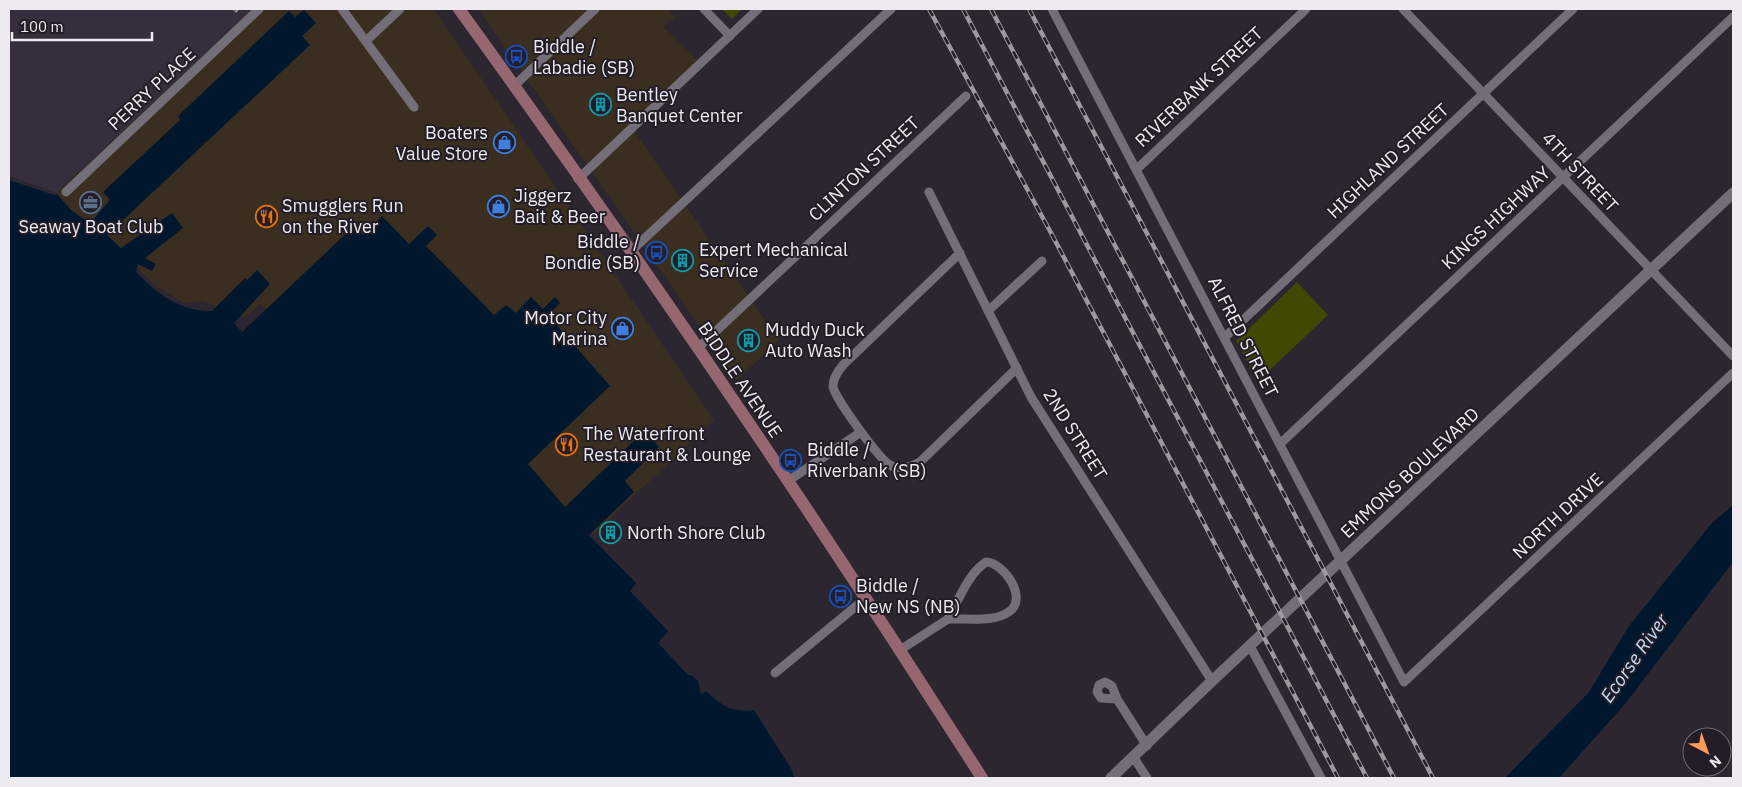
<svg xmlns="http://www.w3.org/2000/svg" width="1742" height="787" font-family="'IBM Plex Sans',sans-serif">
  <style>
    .commercial { fill: #3a2e20 }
    .built { fill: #362e3d }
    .green { fill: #424701 }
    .water { fill: #00172d }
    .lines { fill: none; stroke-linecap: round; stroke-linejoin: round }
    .minor { stroke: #746e79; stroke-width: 9 }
    .tertiary { stroke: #746e79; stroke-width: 11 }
    .secondary { stroke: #966770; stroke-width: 12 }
    .rail-casing { stroke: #9d99a1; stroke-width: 4.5 }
    .rail { stroke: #221d26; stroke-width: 2.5; stroke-dasharray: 8; stroke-linecap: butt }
    .labels { text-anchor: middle; stroke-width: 4; stroke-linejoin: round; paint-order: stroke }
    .poi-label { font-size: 18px; fill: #eeeaf1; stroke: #221d26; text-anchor: start }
    .street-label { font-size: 18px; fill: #eeeaf1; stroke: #221d26 }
    .water-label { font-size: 19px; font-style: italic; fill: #c1dcf7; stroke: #221d26 }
  </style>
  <rect width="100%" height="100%" fill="#2b2630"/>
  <g class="commercial">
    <path d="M 255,9 L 434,9 L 714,420 L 593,535 L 260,305 L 242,318 L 203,301 L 184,303 L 157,287 L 109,241 L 83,223 L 56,193 Z"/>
    <path d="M 478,9 L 667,9 L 675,17 L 664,27 L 700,63 L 632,128 L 779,340 L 737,380 Z"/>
  </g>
  <path class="built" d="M 9,9 L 253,9 L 56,193 L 9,176 Z"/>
  <g class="green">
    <path d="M 722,9 L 742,9 L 732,19 Z"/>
    <path d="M 1297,282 L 1328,315 L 1258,381 L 1236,341 Z"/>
  </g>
  <g class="water">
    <path d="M 304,10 L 316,23 L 302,36 L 310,45 L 107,235 L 121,248 L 172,213 L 183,228 L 145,258 L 156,264 L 152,271 L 138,264 L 136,272 C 157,294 181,312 212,311 L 245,278 L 247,280 L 257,270 L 270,284 L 234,323 L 242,332 L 354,226 L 363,235 L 382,216 L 409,244 L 428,226 L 437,235 L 426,246 L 494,315 L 506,305 L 516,313 L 531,297 L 543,309 L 555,297 L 560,303 L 548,315 L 610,386 L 528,464 L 565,507 L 645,430 L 659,447 L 625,481 L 634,492 L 589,535 L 636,583 L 630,591 L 668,631 L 658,643 L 688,675 L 691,675 L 698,681 L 701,695 L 706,691 C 722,706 732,713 754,710 L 792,770 L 794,778 L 9,778 L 9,180 L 54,195 L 57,194 L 72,211 L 90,223 L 110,200 L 103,192 L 180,120 L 178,116 L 289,11 L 295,17 Z"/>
    <path d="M 1733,505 L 1733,562 L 1625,704 L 1559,778 L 1505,778 L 1589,692 L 1629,626 L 1712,523 Z"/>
  </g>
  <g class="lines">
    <g class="minor">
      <path d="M 342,9 L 414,107"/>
      <path d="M 704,9 L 730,36"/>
      <path d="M 1052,9 L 1404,682 L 1733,373"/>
      <path d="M 1403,9 L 1733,356"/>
      <path d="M 366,41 L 400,9"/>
      <path d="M 514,86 L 595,9"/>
      <path d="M 1137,169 L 1306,9"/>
      <path d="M 578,179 L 758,9"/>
      <path d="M 66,192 L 259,9"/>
      <path d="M 929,192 L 1031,397 L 1212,681"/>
      <path d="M 630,252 L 891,9"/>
      <path d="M 960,253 L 843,365 C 838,371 833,378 833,386 C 833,396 880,460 890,465 C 899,470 911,467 920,462 L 1017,368"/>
      <path d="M 988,311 L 1042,261"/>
      <path d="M 1225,337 L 1573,9"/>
      <path d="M 697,349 L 966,96"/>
      <path d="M 1281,443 L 1733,17"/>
      <path d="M 788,481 L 861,432"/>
      <path d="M 986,562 C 1003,562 1028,597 1010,611 C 995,623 967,618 948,619 C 959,600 967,575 986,562 Z"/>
      <path d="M 1250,646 L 1321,778"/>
      <path d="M 900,650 L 948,619"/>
      <path d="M 775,673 L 866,598"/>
      <path d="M 1117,699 L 1101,698 L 1097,692 L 1099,685 L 1105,682 L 1112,686 L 1117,699 L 1147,746"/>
      <path d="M 1134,758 L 1147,778"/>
    </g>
    <path class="tertiary" d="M 1111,778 L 1212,681 L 1733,193"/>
    <path class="secondary" d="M 459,9 C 641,260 816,517 982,778"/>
    <defs>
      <g id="rail">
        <path d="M 235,9 L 236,10"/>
        <path d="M 929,9 L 1050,231 L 1338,778"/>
        <path d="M 963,9 L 1367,778"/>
        <path d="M 991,9 L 1394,778"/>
        <path d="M 1029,9 L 1433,778"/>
      </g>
    </defs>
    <use href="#rail" class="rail-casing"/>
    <use href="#rail" class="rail"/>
  </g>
  <defs>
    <symbol id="bus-ring" viewBox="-11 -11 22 22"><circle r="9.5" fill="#221d26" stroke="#1a4fb4" stroke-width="1.5"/><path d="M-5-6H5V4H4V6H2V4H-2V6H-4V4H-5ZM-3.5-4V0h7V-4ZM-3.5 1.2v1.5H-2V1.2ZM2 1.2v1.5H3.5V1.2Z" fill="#1a4fb4"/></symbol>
    <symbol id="building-ring" viewBox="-11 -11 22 22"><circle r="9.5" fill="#221d26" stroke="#0f9aa8" stroke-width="1.5"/><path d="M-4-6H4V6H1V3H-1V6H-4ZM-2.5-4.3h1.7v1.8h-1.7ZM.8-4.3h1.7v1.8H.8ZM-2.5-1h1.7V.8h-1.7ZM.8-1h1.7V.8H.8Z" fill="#0f9aa8"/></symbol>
    <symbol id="shop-ring" viewBox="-11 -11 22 22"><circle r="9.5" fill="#221d26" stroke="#3f7fe0" stroke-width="1.5"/><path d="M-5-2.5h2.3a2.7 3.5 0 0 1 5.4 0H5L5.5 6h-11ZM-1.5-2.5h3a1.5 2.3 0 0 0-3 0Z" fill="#3f7fe0"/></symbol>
    <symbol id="office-ring" viewBox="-11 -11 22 22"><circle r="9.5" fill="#221d26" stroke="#5c6f8a" stroke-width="1.5"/><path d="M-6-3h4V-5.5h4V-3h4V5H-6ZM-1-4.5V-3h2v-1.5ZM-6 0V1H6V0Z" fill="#5c6f8a"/></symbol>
    <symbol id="restaurant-ring" viewBox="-11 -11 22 22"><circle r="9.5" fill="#221d26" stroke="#e8710a" stroke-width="1.5"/><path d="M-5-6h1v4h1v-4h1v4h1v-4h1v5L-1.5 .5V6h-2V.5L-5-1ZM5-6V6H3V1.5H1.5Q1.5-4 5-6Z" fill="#e8710a"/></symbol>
  </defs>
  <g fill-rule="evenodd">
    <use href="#bus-ring" x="504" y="44" width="25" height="25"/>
    <use href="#building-ring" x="588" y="92" width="25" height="25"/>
    <use href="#shop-ring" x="492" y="130" width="25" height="25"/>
    <use href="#office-ring" x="78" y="190" width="25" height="25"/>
    <use href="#shop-ring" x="486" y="194" width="25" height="25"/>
    <use href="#restaurant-ring" x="254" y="204" width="25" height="25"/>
    <use href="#bus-ring" x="644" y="240" width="25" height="25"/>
    <use href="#building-ring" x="670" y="248" width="25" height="25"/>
    <use href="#shop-ring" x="610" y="316" width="25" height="25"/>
    <use href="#building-ring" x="736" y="328" width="25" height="25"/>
    <use href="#restaurant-ring" x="554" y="432" width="25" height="25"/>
    <use href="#bus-ring" x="778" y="448" width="25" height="25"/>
    <use href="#building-ring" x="598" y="520" width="25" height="25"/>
    <use href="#bus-ring" x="828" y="584" width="25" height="25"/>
  </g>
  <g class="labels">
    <g class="poi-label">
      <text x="533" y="53">Biddle /<tspan x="533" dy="21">Labadie (SB)</tspan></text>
      <text x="616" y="101">Bentley<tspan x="616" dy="21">Banquet Center</tspan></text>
      <text x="488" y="139" text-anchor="end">Boaters<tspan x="488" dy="21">Value Store</tspan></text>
      <text x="514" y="202">Jiggerz<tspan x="514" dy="21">Bait &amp; Beer</tspan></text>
      <text x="282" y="212">Smugglers Run<tspan x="282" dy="21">on the River</tspan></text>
      <text x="91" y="233" text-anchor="middle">Seaway Boat Club</text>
      <text x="640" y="248" text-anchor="end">Biddle /<tspan x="640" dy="21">Bondie (SB)</tspan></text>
      <text x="699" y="256">Expert Mechanical<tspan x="699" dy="21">Service</tspan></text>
      <text x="607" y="324" text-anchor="end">Motor City<tspan x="607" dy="21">Marina</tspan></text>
      <text x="765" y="336">Muddy Duck<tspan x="765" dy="21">Auto Wash</tspan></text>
      <text x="583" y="440">The Waterfront<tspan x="583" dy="21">Restaurant &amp; Lounge</tspan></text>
      <text x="807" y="456">Biddle /<tspan x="807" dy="21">Riverbank (SB)</tspan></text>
      <text x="627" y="539">North Shore Club</text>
      <text x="856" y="592">Biddle /<tspan x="856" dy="21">New NS (NB)</tspan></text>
    </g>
    <g class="street-label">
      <text transform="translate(1199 87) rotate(-43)" y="6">RIVERBANK STREET</text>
      <text transform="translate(152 89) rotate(-43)" y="6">PERRY PLACE</text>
      <text transform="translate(1388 161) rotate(-43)" y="6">HIGHLAND STREET</text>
      <text transform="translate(864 169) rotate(-43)" y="6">CLINTON STREET</text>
      <text transform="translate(1580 172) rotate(47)" y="6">4TH STREET</text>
      <text transform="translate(1496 218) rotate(-43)" y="6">KINGS HIGHWAY</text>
      <text transform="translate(1243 337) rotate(63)" y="6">ALFRED STREET</text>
      <text transform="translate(740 380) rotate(56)" y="6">BIDDLE AVENUE</text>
      <text transform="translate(1075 434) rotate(58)" y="6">2ND STREET</text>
      <text transform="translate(1410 473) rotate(-43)" y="6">EMMONS BOULEVARD</text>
      <text transform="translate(1558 516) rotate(-43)" y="6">NORTH DRIVE</text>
    </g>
    <g class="water-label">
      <text transform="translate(1634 658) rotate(-55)" y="7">Ecorse River</text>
    </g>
  </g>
  <rect width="1742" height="787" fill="none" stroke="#eeeaf1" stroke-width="20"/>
  <g transform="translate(1707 752) rotate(139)"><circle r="24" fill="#221d26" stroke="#746f77"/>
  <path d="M0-4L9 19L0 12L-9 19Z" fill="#ff9b59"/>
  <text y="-8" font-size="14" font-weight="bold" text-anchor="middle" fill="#eeeaf1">N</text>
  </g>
  <path d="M12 32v8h140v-8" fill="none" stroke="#eeeaf1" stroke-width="2.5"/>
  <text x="20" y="32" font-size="15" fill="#eeeaf1" stroke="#221d26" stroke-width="4" paint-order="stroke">100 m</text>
</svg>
